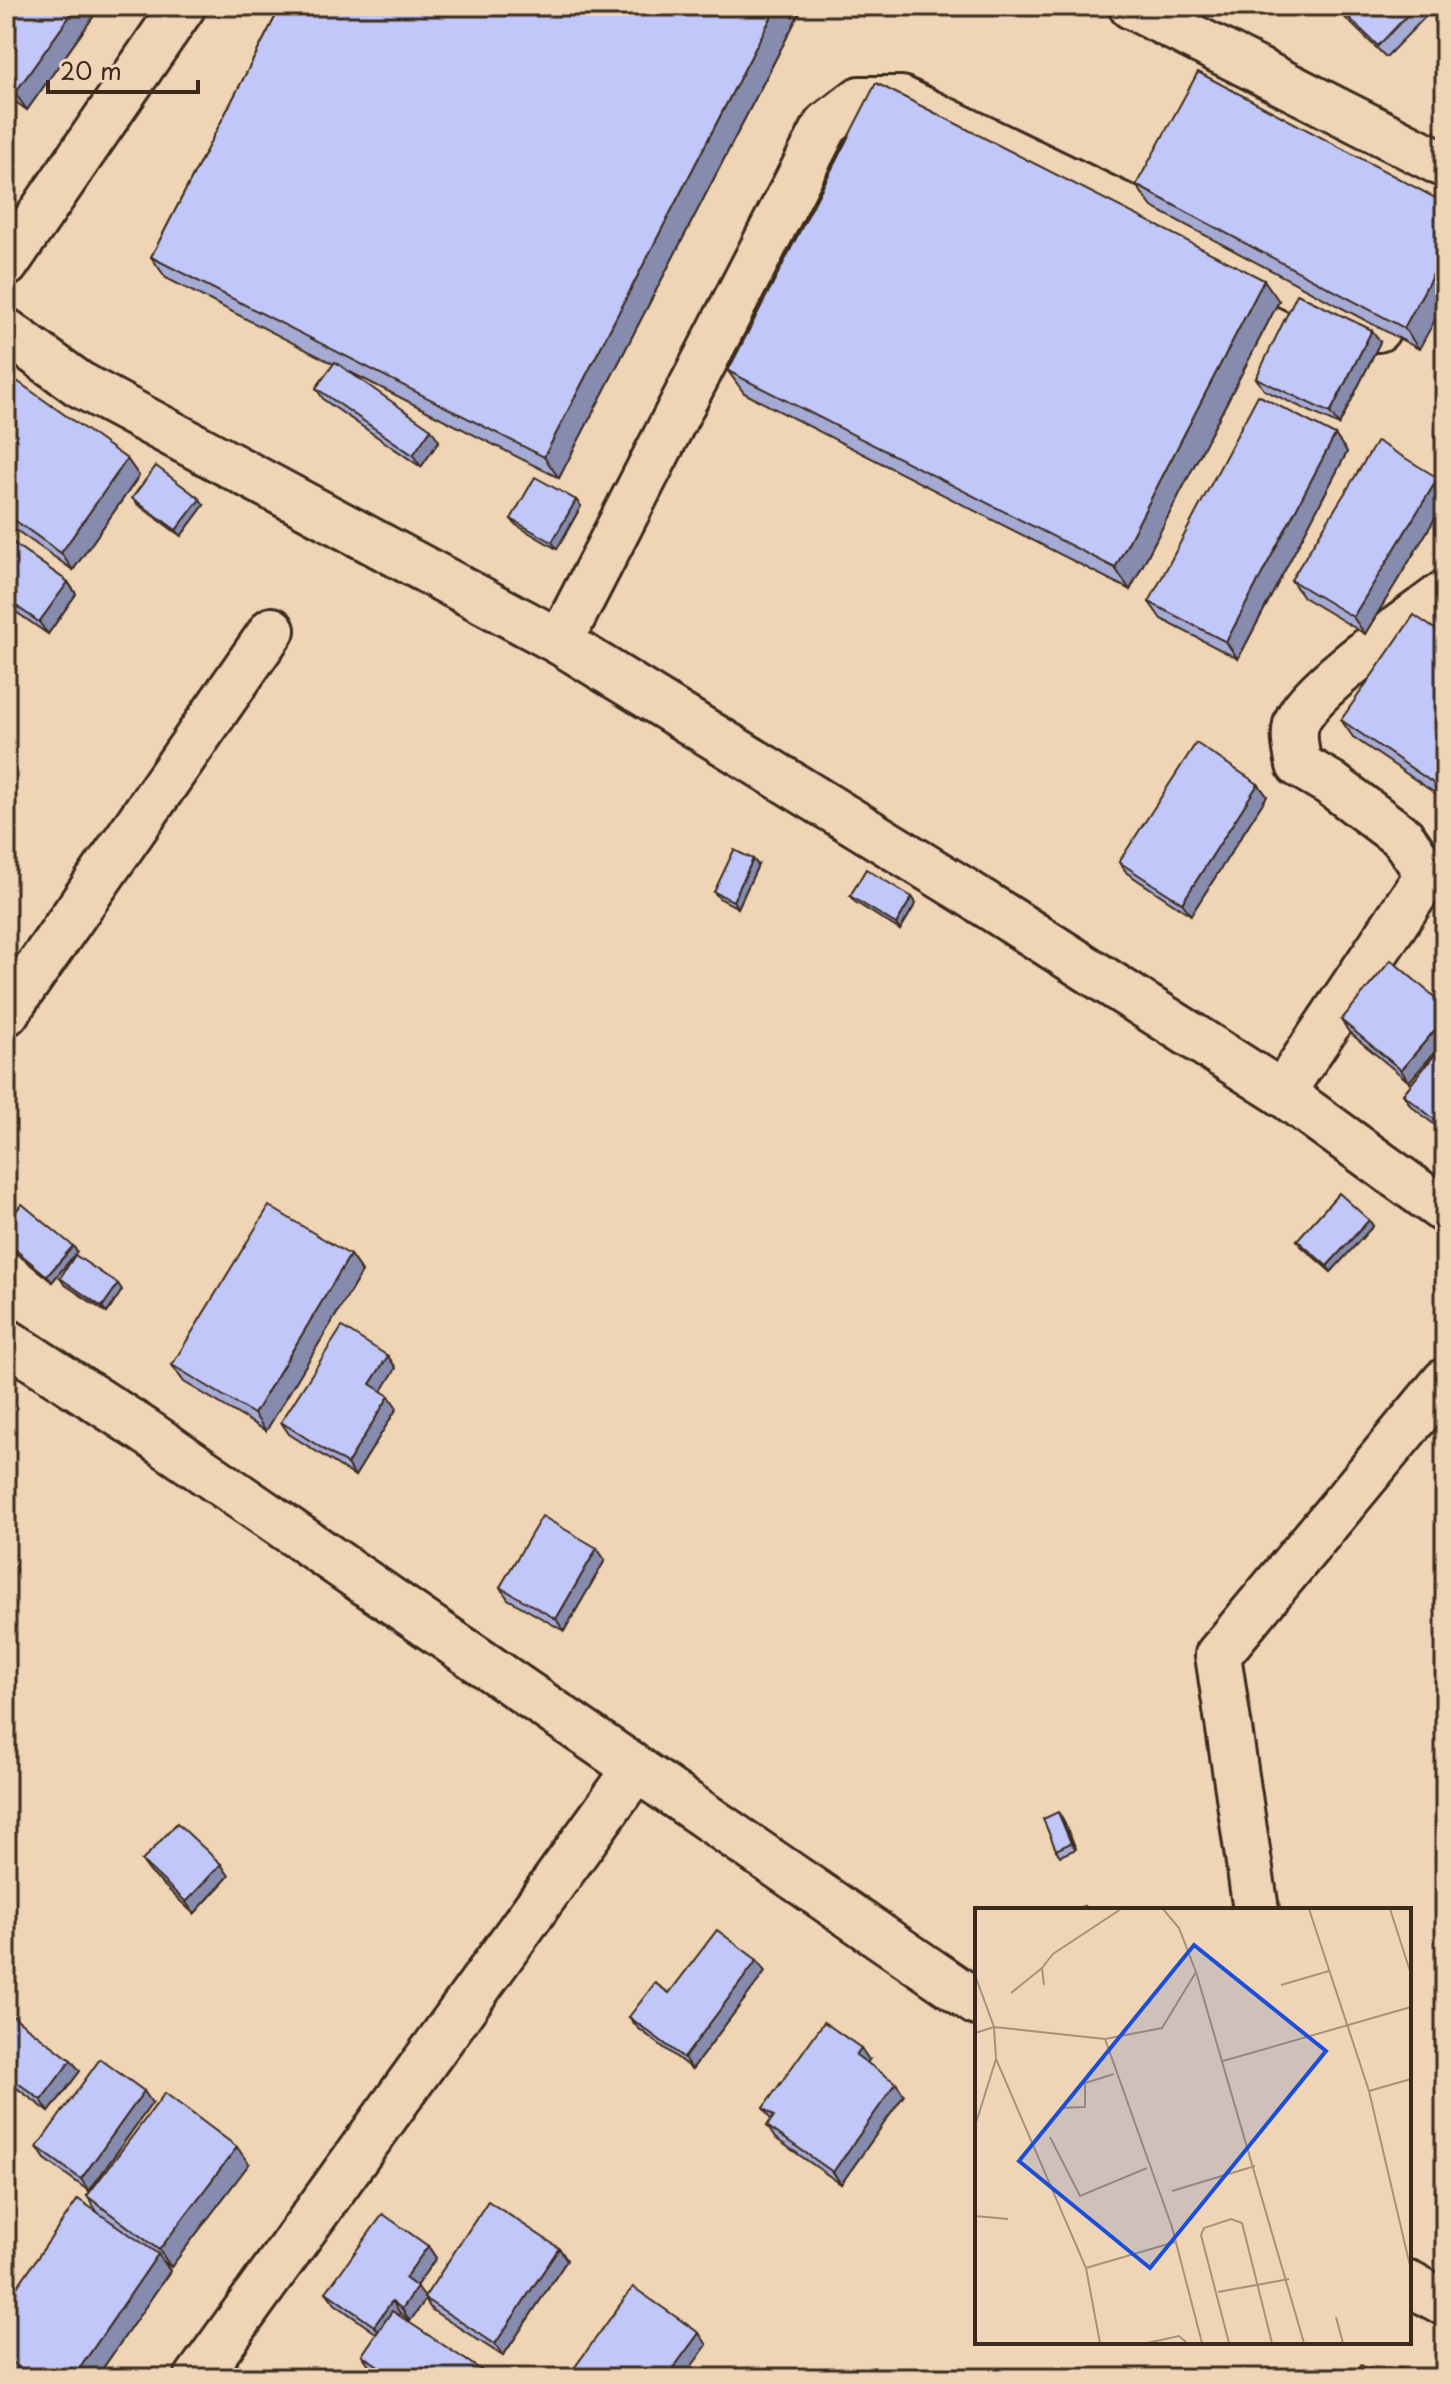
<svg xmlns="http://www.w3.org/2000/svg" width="1451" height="2384" font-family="'Playpen Sans',sans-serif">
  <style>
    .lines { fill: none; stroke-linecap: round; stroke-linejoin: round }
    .minor-casing { stroke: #3b2a1e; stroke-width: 50 }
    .minor { stroke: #efd5b6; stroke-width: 44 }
    .wall { fill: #a6abd6; stroke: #3b2a1e; stroke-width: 2 }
    .shaded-wall { fill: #878bae; stroke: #3b2a1e; stroke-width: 2 }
    .building { fill: #c1c7f9; stroke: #3b2a1e; stroke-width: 2 }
    .inset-road { fill: none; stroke: #a79179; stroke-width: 2 }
    .view { fill: #1d4ed8; fill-opacity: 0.15; stroke: #1d4ed8; stroke-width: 4 }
    .inset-edge { fill: none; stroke: #3b2a1e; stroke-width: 4 }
  </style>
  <rect width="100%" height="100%" fill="#efd5b6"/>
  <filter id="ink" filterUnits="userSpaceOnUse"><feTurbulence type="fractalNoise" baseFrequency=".0125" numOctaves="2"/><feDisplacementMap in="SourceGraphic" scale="16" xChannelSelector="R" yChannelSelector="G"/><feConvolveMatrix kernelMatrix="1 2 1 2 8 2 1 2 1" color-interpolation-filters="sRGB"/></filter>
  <g filter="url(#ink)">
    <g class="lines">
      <defs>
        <g id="minor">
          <path d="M 1131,6 L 1445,165"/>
          <path d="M 6,264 L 183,6"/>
          <path d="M 6,331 L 79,384 L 560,642 L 965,891 L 1282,1093 L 1445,1211"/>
          <path d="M 560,642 L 826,125 L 860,99 L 901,99 L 1378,329"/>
          <path d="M 6,1013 L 272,630"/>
          <path d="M 1282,1093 L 1428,874 L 1403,838 L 1330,783 L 1299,765 C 1296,750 1291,731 1299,717 C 1318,682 1410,620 1445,593"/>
          <path d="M 6,1341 L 145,1431 L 977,2003"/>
          <path d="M 1256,1910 L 1218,1655 L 1445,1381"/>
          <path d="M 1409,2283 L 1445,2303"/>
          <path d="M 197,2378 L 635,1770"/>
        </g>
      </defs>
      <use href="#minor" class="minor-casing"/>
      <use href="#minor" class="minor"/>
    </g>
    <g class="wall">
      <path d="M 6,6 L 85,6 L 93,17 L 27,110 L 6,95 Z"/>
      <path d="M 281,6 L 803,6 L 559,478 L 344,369 L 439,441 L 421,467 L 324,400 L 316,388 L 334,364 L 166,278 L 151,257 Z"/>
      <path d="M 1333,6 L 1436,6 L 1386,57 Z"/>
      <path d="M 1136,185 L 1445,203 L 1419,349 L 1152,207 Z"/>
      <path d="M 1279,301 L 1130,590 L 744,393 L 728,371 Z"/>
      <path d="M 1380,342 L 1339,425 L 1264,390 L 1256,378 Z"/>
      <path d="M 6,396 L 127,459 L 139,476 L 73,570 L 6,523 Z"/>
      <path d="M 1335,435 L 1347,452 L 1238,659 L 1161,619 L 1149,602 Z"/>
      <path d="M 1445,488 L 1445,502 L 1365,634 L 1303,597 L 1291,580 Z"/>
      <path d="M 132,498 L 204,505 L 181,536 L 137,504 Z"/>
      <path d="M 576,500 L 581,506 L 557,549 L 516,525 L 511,519 Z"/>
      <path d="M 6,538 L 68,582 L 76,594 L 48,634 L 6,605 Z"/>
      <path d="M 1445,636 L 1445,800 L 1353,737 L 1341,720 Z"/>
      <path d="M 1258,784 L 1267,796 L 1191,915 L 1127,873 L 1119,862 Z"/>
      <path d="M 758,865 L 738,908 L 719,898 L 714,892 Z"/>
      <path d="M 850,896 L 912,897 L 916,903 L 900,930 L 855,902 Z"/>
      <path d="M 1445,1006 L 1409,1082 L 1349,1032 L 1341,1020 Z"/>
      <path d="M 1445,1042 L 1445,1133 L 1411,1106 L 1403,1094 Z"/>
      <path d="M 1369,1220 L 1373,1226 L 1331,1272 L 1301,1246 L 1297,1240 Z"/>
      <path d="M 6,1222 L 73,1246 L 77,1252 L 52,1282 L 6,1245 Z"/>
      <path d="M 350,1255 L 362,1272 L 266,1431 L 184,1382 L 172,1365 Z"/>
      <path d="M 60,1278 L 118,1284 L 122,1290 L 107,1313 L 64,1284 Z"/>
      <path d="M 388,1356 L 396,1368 L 381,1391 L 397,1408 L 355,1476 L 289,1434 L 281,1422 Z"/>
      <path d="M 605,1560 L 564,1631 L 508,1599 L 500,1587 Z"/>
      <path d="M 1062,1818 L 1076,1849 L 1060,1856 L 1056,1850 Z"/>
      <path d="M 142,1861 L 229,1876 L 194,1914 L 151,1873 Z"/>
      <path d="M 757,1960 L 765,1972 L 692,2069 L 638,2028 L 629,2017 L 669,1993 Z"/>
      <path d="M 6,2011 L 80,2071 L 49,2112 L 6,2080 Z"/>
      <path d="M 869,2060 L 867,2063 L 904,2095 L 841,2184 L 775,2138 L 767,2126 L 771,2120 L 763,2108 Z"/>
      <path d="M 152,2103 L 89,2191 L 45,2159 L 37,2147 Z"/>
      <path d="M 249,2164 L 171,2267 L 163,2261 L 170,2271 L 96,2378 L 22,2378 L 6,2367 L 6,2303 L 98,2213 L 87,2196 Z"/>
      <path d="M 428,2246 L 436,2258 L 416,2286 L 424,2297 L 559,2248 L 567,2260 L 503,2356 L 432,2310 L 425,2300 L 410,2321 L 400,2313 L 398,2316 L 493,2378 L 383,2378 L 374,2372 L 362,2355 L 377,2334 L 335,2304 L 326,2292 Z"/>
    </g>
    <g class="shaded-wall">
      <path d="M 77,6 L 85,6 L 93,17 L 27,110 L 15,93 Z"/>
      <path d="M 777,6 L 803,6 L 559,478 L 544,457 Z"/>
      <path d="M 1445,252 L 1445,302 L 1419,349 L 1404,328 Z"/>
      <path d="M 1264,280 L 1279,301 L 1130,590 L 1115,568 Z"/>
      <path d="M 1372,330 L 1380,342 L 1339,425 L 1330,413 Z"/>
      <path d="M 431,429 L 439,441 L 421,467 L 413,455 Z"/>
      <path d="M 1335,435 L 1347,452 L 1238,659 L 1226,642 Z"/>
      <path d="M 127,459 L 139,476 L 73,570 L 61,553 Z"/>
      <path d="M 1438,478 L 1445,488 L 1445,502 L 1365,634 L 1353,617 Z"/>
      <path d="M 200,499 L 204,505 L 181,536 L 176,530 Z"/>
      <path d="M 576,500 L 581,506 L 557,549 L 552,542 Z"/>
      <path d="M 68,582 L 76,594 L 48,634 L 39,622 Z"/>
      <path d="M 1258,784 L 1267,796 L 1191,915 L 1182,903 Z"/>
      <path d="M 753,859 L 758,865 L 738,908 L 733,901 Z"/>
      <path d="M 912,897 L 916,903 L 900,930 L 896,924 Z"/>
      <path d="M 1445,1018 L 1445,1040 L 1409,1082 L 1401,1070 Z"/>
      <path d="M 1369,1220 L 1373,1226 L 1331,1272 L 1327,1266 Z"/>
      <path d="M 73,1246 L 77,1252 L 52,1282 L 47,1276 Z"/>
      <path d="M 350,1255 L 362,1272 L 266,1431 L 254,1414 Z"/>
      <path d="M 118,1284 L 122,1290 L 107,1313 L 102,1307 Z"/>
      <path d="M 388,1356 L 396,1368 L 379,1396 L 370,1384 Z"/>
      <path d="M 389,1396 L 397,1408 L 355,1476 L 347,1464 Z"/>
      <path d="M 597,1548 L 605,1560 L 564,1631 L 556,1619 Z"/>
      <path d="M 1058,1812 L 1062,1818 L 1076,1849 L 1071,1843 Z"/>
      <path d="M 221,1864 L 229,1876 L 194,1914 L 186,1902 Z"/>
      <path d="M 757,1960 L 765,1972 L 692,2069 L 684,2058 Z"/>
      <path d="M 861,2048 L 869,2060 L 864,2067 L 856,2055 Z"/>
      <path d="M 71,2060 L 80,2071 L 49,2112 L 41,2100 Z"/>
      <path d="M 896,2083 L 904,2095 L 841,2184 L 833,2172 Z"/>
      <path d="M 144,2091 L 152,2103 L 89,2191 L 81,2179 Z"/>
      <path d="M 237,2147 L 249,2164 L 171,2267 L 159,2250 Z"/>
      <path d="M 428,2246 L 436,2258 L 413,2290 L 405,2278 Z"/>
      <path d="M 559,2248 L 567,2260 L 503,2356 L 495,2344 Z"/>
      <path d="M 158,2254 L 170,2271 L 96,2378 L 73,2378 Z"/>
      <path d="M 417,2287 L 426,2299 L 410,2321 L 402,2309 Z"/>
      <path d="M 392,2301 L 400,2313 L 383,2338 L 374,2326 Z"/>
      <path d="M 699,2333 L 707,2345 L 683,2378 L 666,2378 Z"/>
    </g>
    <g class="building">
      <path d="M 6,6 L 77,6 L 15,93 L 6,86 Z"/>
      <path d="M 281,6 L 777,6 L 544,457 L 151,257 Z"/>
      <path d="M 1337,6 L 1416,6 L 1378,46 Z"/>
      <path d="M 1198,72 L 1445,203 L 1445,252 L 1404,328 L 1136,185 Z"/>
      <path d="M 876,83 L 1264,280 L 1115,568 L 728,371 Z"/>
      <path d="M 1297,294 L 1372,330 L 1330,413 L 1256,378 Z"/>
      <path d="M 335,362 L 431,429 L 413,455 L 316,388 Z"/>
      <path d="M 17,381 L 127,459 L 61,553 L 6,514 L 6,396 Z"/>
      <path d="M 1258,395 L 1335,435 L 1226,642 L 1149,602 Z"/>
      <path d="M 1377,441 L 1438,478 L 1353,617 L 1291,580 Z"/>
      <path d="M 156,466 L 200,499 L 176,530 L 132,498 Z"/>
      <path d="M 535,477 L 576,500 L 552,542 L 511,519 Z"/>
      <path d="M 6,538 L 68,582 L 39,622 L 6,599 Z"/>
      <path d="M 1414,615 L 1445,636 L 1445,791 L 1341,720 Z"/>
      <path d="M 1196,743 L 1258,784 L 1182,903 L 1119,862 Z"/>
      <path d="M 734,850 L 753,859 L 733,901 L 714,892 Z"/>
      <path d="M 866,869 L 912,897 L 896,924 L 850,896 Z"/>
      <path d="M 1391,960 L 1445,1006 L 1445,1018 L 1401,1070 L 1341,1020 Z"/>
      <path d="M 1445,1042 L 1445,1128 L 1403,1094 Z"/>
      <path d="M 1339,1193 L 1369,1220 L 1327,1266 L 1297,1240 Z"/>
      <path d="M 22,1204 L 73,1246 L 47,1276 L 6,1242 L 6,1222 Z"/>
      <path d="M 269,1206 L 350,1255 L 254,1414 L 172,1365 Z"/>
      <path d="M 75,1255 L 118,1284 L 102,1307 L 60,1278 Z"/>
      <path d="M 342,1327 L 388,1356 L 370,1384 L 389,1396 L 347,1464 L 281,1422 Z"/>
      <path d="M 542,1516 L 597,1548 L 556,1619 L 500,1587 Z"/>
      <path d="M 1058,1812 L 1071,1843 L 1056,1850 L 1043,1819 Z"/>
      <path d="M 177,1823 L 221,1864 L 186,1902 L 142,1861 Z"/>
      <path d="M 1084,1906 L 1085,1910 L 1072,1910 Z"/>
      <path d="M 717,1930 L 757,1960 L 684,2058 L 629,2017 L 655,1983 L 669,1993 Z"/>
      <path d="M 6,2011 L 71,2060 L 41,2100 L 6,2074 Z"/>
      <path d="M 824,2022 L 861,2048 L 856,2055 L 896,2083 L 833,2172 L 767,2126 L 774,2116 L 763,2108 Z"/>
      <path d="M 100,2059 L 144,2091 L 81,2179 L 37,2147 Z"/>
      <path d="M 165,2093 L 237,2147 L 159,2250 L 87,2196 Z"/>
      <path d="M 78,2199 L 158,2254 L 73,2378 L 34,2378 L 6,2358 L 6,2303 Z"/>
      <path d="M 488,2201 L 559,2248 L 495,2344 L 424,2298 Z"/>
      <path d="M 383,2214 L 428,2246 L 405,2278 L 417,2287 L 402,2309 L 392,2301 L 374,2326 L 326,2292 Z"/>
      <path d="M 633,2287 L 699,2333 L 666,2378 L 567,2378 Z"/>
      <path d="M 392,2311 L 493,2378 L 394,2378 L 395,2377 L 362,2355 Z"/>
      <path d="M 1360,2365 L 1392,2378 L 1355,2378 Z"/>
      <path d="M 304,2368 L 319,2378 L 297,2378 Z"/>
      <path d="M 1399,2368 L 1427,2378 L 1395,2378 Z"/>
    </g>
  </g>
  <g transform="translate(975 1908)">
    <rect width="436" height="436" fill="#efd5b6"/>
    <path class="inset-road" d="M 188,1 L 204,20 L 221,64 L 329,435M 334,1 L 394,183 L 436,362M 415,1 L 436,66M 0,67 L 19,119 L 21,151 L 111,360 L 125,435M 69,77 L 67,60 L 78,46 L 146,1M 306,77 L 354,63M 36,85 L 67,60M 0,125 L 19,119 L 130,131 L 187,120 L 221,64M 130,131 L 197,319 L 227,435M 248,153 L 436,99M 394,183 L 436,171M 86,200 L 110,199 L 110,175 L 139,166M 0,218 L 21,151M 75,229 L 105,288 L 172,260M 197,283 L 280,258M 0,308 L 33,311M 111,360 L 200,334M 243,384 L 314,371M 361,409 L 368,435M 172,435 L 204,428 L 212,435M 254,435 L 226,327 L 229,320 L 256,311 L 267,315 L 297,435"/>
    <path class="view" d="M 219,37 L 351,143 L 175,360 L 44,253 Z"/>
    <rect width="436" height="436" class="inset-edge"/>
  </g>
  <rect width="1451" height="2384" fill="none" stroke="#efd5b6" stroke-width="32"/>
  <rect x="16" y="16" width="1419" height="2352" fill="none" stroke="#3b2a1e" stroke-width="3" filter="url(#ink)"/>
  <path d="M48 80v12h150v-12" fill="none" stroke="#3b2a1e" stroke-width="4"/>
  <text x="60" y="80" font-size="24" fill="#3b2a1e" stroke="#efd5b6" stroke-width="6" paint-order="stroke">20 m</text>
</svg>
